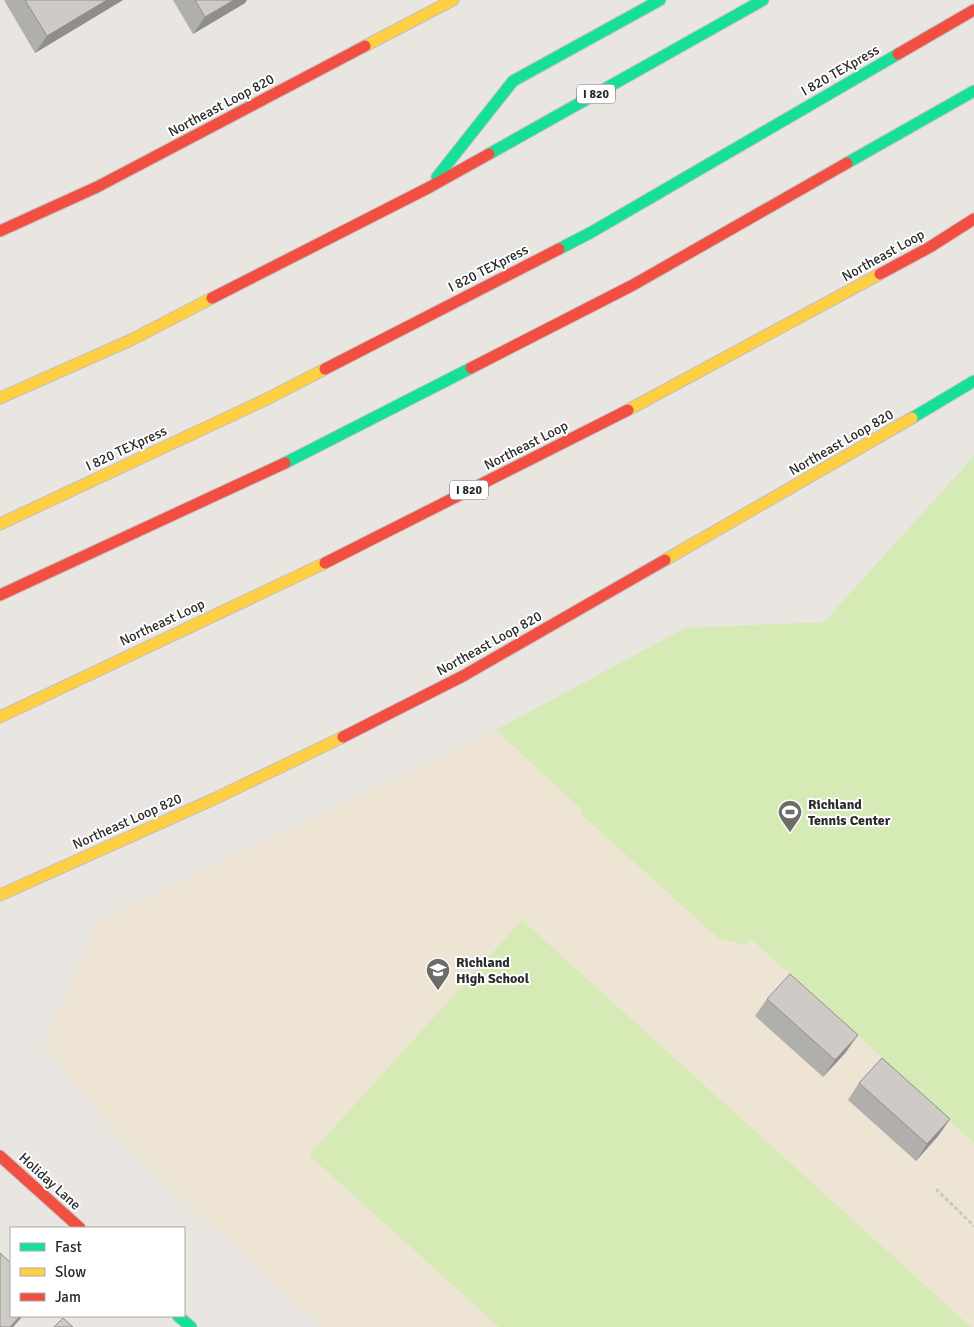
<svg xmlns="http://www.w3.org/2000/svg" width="974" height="1327" font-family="Signika,sans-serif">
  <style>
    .education { fill: #ede4d4 }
    .pitch { fill: #d6eab5 }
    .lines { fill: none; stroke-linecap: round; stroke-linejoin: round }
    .fast-casing { stroke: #c2c1c2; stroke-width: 13 }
    .slow-casing { stroke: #c2c1c2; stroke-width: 13 }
    .jam-casing { stroke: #c2c1c2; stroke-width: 13 }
    .path { stroke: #c8c7c7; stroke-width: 3; stroke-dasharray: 4 2.5; stroke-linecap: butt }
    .fast { stroke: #16e098; stroke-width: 11 }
    .slow { stroke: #ffcf43; stroke-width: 11 }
    .jam { stroke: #f24e42; stroke-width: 11 }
    .wall { fill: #b1afab }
    .shaded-wall { fill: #908e8b }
    .building { fill: #cecbc7; stroke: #908e8b }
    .labels { text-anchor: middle; stroke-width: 4; stroke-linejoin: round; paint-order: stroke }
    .shield { fill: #fff; stroke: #6b6b6b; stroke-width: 1 }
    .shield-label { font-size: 12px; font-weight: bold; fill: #2b2b2b }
    .street-label { font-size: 14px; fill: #2b2b2b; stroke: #fff }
    .poi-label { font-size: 14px; font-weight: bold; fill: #2b2b2b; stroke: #fff; text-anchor: start }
  </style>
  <rect width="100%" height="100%" fill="#e9e5e0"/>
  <path class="education" d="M 496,730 L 718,936 L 750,938 L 974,1141 L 974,1327 L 322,1327 L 134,1155 L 44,1045 L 97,922 Z"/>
  <g class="pitch">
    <path d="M 974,456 L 974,1143 L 886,1065 L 885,1060 L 751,939 L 745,945 L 718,938 L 582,815 L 581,809 L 496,730 L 685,628 L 824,622 Z"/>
    <path d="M 522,920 L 971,1327 L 499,1327 L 309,1155 Z"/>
  </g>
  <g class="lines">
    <defs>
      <g id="fast">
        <path d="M 489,154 L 763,0"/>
        <path d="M 847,163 L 974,91"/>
        <path d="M 437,177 L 513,81 L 660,0"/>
        <path d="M 559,249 L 590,233 L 898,54"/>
        <path d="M 912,418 L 974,381"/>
        <path d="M 285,463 L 471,368"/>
        <path d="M 178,1316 L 191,1327"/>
      </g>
      <g id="slow">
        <path d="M 365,46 L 453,0"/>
        <path d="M 0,398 L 131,340 L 212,298"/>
        <path d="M 628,410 L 880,274"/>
        <path d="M 0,524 L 267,399 L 325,369"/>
        <path d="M 665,560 L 912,418"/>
        <path d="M 0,717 L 325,563"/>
        <path d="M 0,895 L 214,799 L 343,737"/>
      </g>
      <g id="jam">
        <path d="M 898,54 L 974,10"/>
        <path d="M 0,231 L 97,187 L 365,46"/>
        <path d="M 880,274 L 930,247 L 974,219"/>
        <path d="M 212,298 L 428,188 L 489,154"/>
        <path d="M 471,368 L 633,285 L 847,163"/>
        <path d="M 325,369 L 559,249"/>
        <path d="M 325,563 L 628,410"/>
        <path d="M 0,595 L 285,463"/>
        <path d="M 343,737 L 463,676 L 665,560"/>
        <path d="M 0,1156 L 80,1228"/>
      </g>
    </defs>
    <use href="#fast" class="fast-casing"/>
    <use href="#slow" class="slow-casing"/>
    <use href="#jam" class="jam-casing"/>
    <path class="path" d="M 936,1189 L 974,1226"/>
    <use href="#fast" class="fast"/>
    <use href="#slow" class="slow"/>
    <use href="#jam" class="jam"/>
  </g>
  <g class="wall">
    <path d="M 4,0 L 123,0 L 35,53 Z"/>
    <path d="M 173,0 L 247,0 L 245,3 L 193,34 Z"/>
    <path d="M 767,999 L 846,1052 L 823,1077 L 755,1016 Z"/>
    <path d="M 859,1083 L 950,1119 L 938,1136 L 916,1161 L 848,1100 Z"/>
  </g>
  <g class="shaded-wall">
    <path d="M 107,0 L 123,0 L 35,53 L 47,36 Z"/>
    <path d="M 234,0 L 247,0 L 245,3 L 193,34 L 205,17 Z"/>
    <path d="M 858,1035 L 846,1052 L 823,1077 L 835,1060 Z"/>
    <path d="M 950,1119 L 938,1136 L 916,1161 L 927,1144 Z"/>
    <path d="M 20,1316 L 23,1316 L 13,1327 L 10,1327 Z"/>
  </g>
  <g class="building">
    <path d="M 25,0 L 107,0 L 47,36 Z"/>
    <path d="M 195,0 L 234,0 L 205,17 Z"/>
    <path d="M 790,974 L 858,1035 L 835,1060 L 767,999 Z"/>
    <path d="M 882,1058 L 950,1119 L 927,1144 L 859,1083 Z"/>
    <path d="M 0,1253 L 11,1263 L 11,1316 L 20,1316 L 10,1327 L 0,1327 Z"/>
    <path d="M 63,1318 L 73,1327 L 54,1327 Z"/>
  </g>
  <defs>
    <symbol id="stadium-pin" viewBox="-11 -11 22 30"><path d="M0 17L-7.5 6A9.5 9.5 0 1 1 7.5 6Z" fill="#6e6c6a" stroke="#fff"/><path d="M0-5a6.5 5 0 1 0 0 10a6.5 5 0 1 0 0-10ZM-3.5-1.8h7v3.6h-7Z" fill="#fff"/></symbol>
    <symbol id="school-pin" viewBox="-11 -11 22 30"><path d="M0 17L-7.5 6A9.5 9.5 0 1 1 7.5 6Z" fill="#6e6c6a" stroke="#fff"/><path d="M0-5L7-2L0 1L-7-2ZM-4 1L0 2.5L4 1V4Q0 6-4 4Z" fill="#fff"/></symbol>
  </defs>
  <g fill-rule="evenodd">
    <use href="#stadium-pin" x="776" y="798" width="28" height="38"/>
    <use href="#school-pin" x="424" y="956" width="28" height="38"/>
  </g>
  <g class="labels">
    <g class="shield">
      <rect x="577" y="84.5" width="38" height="19" rx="4"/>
      <rect x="450" y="480.5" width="38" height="19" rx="4"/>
    </g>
    <g class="shield-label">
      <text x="596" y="98">I 820</text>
      <text x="469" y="494">I 820</text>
    </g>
    <g class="street-label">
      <text transform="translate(840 70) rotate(-30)" y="5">I 820 TEXpress</text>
      <text transform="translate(221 105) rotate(-28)" y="5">Northeast Loop 820</text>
      <text transform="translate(883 255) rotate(-29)" y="5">Northeast Loop</text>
      <text transform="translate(488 268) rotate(-27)" y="5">I 820 TEXpress</text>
      <text transform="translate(841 442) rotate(-30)" y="5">Northeast Loop 820</text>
      <text transform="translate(526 445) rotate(-27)" y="5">Northeast Loop</text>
      <text transform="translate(126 448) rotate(-25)" y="5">I 820 TEXpress</text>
      <text transform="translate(162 622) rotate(-25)" y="5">Northeast Loop</text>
      <text transform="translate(489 643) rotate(-29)" y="5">Northeast Loop 820</text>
      <text transform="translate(127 821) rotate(-24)" y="5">Northeast Loop 820</text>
      <text transform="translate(50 1181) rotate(42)" y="5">Holiday Lane</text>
    </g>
    <g class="poi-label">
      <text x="808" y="809">Richland<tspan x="808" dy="16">Tennis Center</tspan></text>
      <text x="456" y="967">Richland<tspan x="456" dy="16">High School</tspan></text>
    </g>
  </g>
  <rect x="10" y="1227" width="175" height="90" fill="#ffffff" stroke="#aaaaaa"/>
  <rect x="20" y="1243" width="25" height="8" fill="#16e098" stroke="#aaaaaa"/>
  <text x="55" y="1252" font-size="15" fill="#2b2b2b">Fast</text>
  <rect x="20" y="1268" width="25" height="8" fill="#ffcf43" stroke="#aaaaaa"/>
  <text x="55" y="1277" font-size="15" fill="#2b2b2b">Slow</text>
  <rect x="20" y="1293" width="25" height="8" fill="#f24e42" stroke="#aaaaaa"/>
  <text x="55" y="1302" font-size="15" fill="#2b2b2b">Jam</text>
</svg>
